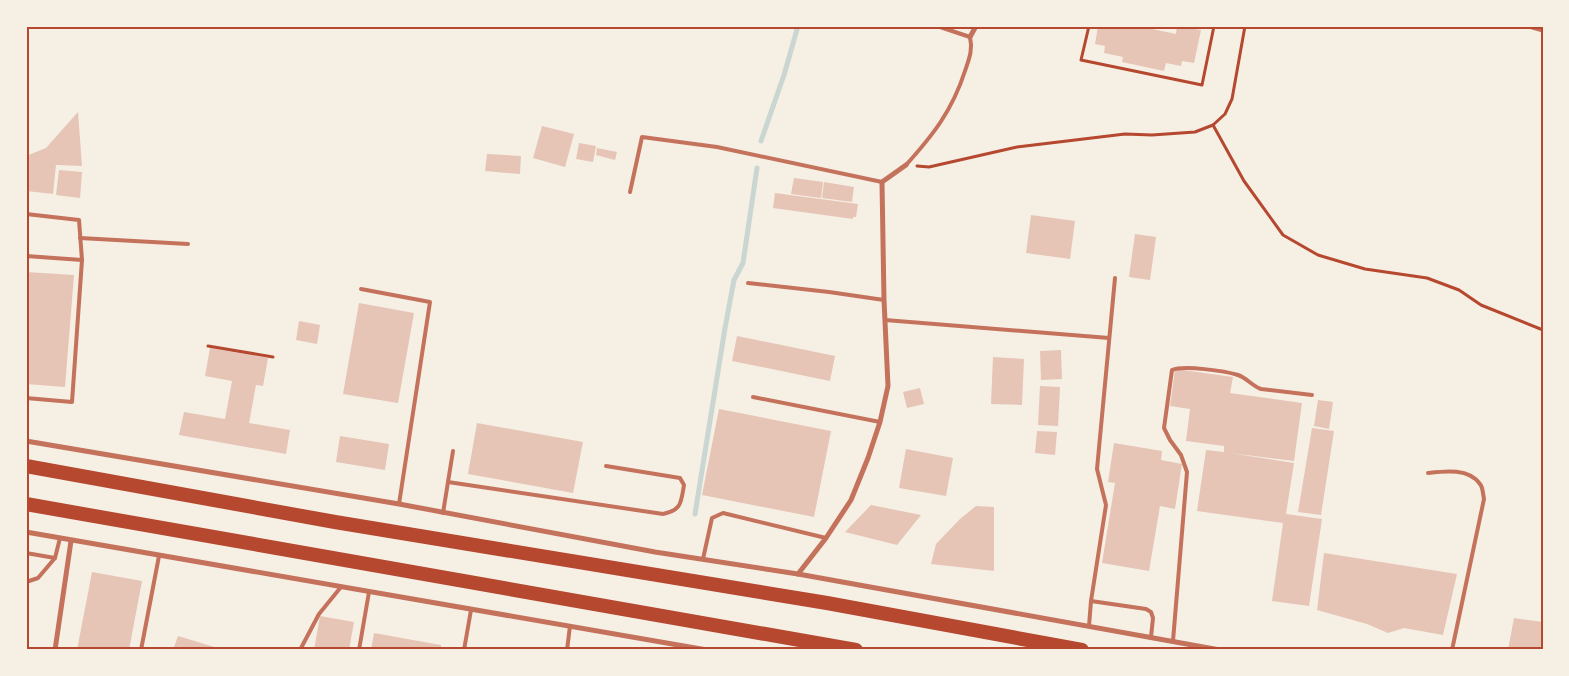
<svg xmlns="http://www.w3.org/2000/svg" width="1569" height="676" font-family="'Alegreya Sans',sans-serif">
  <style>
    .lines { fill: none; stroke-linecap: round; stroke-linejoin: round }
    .stream { stroke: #c9d6d2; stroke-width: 5 }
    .building { fill: #e6c5b7 }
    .path { stroke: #b5482f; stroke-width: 3 }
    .service { stroke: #c5725c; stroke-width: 4 }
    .minor { stroke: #c5725c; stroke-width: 5 }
    .trunk { stroke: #b5482f; stroke-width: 14 }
    .neatline { fill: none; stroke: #b5482f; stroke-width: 2 }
  </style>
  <rect width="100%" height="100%" fill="#f6efe4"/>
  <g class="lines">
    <g class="stream">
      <path d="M 761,141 L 784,75 L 798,26"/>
      <path d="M 695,514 L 725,328 L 734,280 L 743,263 L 757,168"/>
    </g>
  </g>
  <g class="building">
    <path d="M 1098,26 L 1138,26 L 1176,34 L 1177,26 L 1201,30 L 1194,63 L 1182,61 L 1181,66 L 1166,63 L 1164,71 L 1122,62 L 1123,57 L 1104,53 L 1105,46 L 1095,44 Z"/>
    <path d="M 78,112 L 82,166 L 56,165 L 53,194 L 26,191 L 26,156 L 46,148 Z"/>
    <path d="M 542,126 L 574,134 L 565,167 L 533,158 Z"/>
    <path d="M 579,143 L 596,146 L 593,162 L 576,159 Z"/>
    <path d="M 597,148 L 617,152 L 615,160 L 596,155 Z"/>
    <path d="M 487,154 L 521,156 L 520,174 L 485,171 Z"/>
    <path d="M 59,170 L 82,172 L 80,198 L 56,195 Z"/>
    <path d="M 794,178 L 823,182 L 821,198 L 791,194 Z"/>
    <path d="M 824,182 L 854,187 L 852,202 L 822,198 Z"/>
    <path d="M 775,193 L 858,204 L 856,217 L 853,217 L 853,219 L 773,208 Z"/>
    <path d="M 1031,215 L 1075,221 L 1070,259 L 1026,253 Z"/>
    <path d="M 1135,234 L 1156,237 L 1150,280 L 1129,277 Z"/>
    <path d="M 26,272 L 74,275 L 65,387 L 26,384 Z"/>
    <path d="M 359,303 L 414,313 L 398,403 L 343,394 Z"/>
    <path d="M 299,321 L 320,325 L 317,344 L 296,340 Z"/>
    <path d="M 737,336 L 835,356 L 830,381 L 732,361 Z"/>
    <path d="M 210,348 L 268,358 L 263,386 L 256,385 L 249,423 L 290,430 L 286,454 L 179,435 L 184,412 L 225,419 L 232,381 L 205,376 Z"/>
    <path d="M 1061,350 L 1062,379 L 1041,380 L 1040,351 Z"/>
    <path d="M 993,357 L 1024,359 L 1022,405 L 991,404 Z"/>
    <path d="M 1175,369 L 1233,377 L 1230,393 L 1302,403 L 1294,461 L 1229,453 L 1294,463 L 1286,514 L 1322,519 L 1309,606 L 1272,601 L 1283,523 L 1197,511 L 1206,450 L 1224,452 L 1224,446 L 1186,441 L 1190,409 L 1170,406 Z"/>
    <path d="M 1040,386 L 1060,387 L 1058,426 L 1038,425 Z"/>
    <path d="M 920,388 L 924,404 L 907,408 L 903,392 Z"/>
    <path d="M 1318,400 L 1333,402 L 1329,429 L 1314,426 Z"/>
    <path d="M 719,409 L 831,431 L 814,517 L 702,495 Z"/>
    <path d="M 477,423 L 583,442 L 573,493 L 468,474 Z"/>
    <path d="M 1312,428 L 1334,431 L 1321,515 L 1298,512 Z"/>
    <path d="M 1037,431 L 1057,432 L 1055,455 L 1035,453 Z"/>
    <path d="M 340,436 L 389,444 L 385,470 L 336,462 Z"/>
    <path d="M 1114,443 L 1162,451 L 1161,460 L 1182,464 L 1175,509 L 1160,506 L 1149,571 L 1102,563 L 1115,483 L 1108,482 Z"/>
    <path d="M 906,449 L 953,458 L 946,496 L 899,488 Z"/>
    <path d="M 871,505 L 921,515 L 897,545 L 845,532 Z"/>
    <path d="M 976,506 L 994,507 L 994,571 L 931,564 L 936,544 L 960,519 Z"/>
    <path d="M 1324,553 L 1457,574 L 1443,635 L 1404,628 L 1388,633 L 1367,624 L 1317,610 Z"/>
    <path d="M 92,572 L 142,581 L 129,650 L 77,650 Z"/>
    <path d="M 320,616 L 354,622 L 349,650 L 314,650 Z"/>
    <path d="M 1514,618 L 1543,622 L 1543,650 L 1508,650 Z"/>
    <path d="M 374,633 L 441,645 L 441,650 L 371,650 Z"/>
    <path d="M 178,636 L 221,649 L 221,650 L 173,650 Z"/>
  </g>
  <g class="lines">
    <g class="path">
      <path d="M 1089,26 L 1081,60 L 1202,85 L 1214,26"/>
      <path d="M 1213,125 L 1244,181 L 1283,235 L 1318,255 L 1365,269 L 1427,278 L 1459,290 L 1481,305 L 1543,330"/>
      <path d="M 917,166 L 929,167 L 1017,147 L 1125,134 L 1152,135 L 1195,132 L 1213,125 L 1225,114 L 1232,99 L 1245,26"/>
      <path d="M 208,346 L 273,357"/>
    </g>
    <g class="service">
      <path d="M 906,165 C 933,135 952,111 965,71 C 969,59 973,50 970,37 L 937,26"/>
      <path d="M 630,192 L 642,137 L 717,147 L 882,182"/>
      <path d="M 26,214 L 79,220 L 82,260 L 26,256"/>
      <path d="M 80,238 L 188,244"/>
      <path d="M 748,283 L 829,292 L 884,300"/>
      <path d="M 361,289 L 430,302 L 399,504"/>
      <path d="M 885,320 L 1109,338"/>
      <path d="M 753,397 L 880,422"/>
      <path d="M 26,398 L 72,402 L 82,260"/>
      <path d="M 1428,473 C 1445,471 1469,468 1480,484 C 1483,487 1483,495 1484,499 L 1452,650"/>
      <path d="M 448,482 L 663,514 C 682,510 681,502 684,485 L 680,478 L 606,466"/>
      <path d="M 443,513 L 453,451"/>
      <path d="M 26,553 L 55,558 L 60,538"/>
      <path d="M 703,559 L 712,518 L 723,513 L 826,538"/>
      <path d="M 26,582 L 38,578 L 55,558"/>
      <path d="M 1091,601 L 1146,609 L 1151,612 L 1153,618 L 1151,637"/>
      <path d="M 1089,626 L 1091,601 L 1106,505 L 1097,469 L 1115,278"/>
      <path d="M 1173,641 L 1187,472 L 1181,455 L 1170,440 L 1164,428 L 1172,370 C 1184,365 1225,371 1238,375 C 1247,378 1252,386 1261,389 L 1312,395"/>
      <path d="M 141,650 L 159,556"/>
      <path d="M 300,650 L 319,614 L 341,587"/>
      <path d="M 359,650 L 369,592"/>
      <path d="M 464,650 L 471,610"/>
      <path d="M 567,650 L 570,626"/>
    </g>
    <g class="minor">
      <path d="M 1529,26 L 1543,30"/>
      <path d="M 970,37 L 976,26"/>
      <path d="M 26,441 L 399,504 L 655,552 L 798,574 L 1220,650"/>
      <path d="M 26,532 L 707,650"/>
      <path d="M 798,574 L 826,538 L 851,500 L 868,458 L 880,422 L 888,386 L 884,300 L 882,182 L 906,165"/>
      <path d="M 55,650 L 71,541"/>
    </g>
    <g class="trunk">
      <path d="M 26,466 L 335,522 L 827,603 L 1082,650"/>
      <path d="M 26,504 L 856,650"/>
    </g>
  </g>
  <rect width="1569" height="676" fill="none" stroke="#f6efe4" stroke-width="55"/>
  <rect x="28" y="28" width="1514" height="620" class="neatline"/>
</svg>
